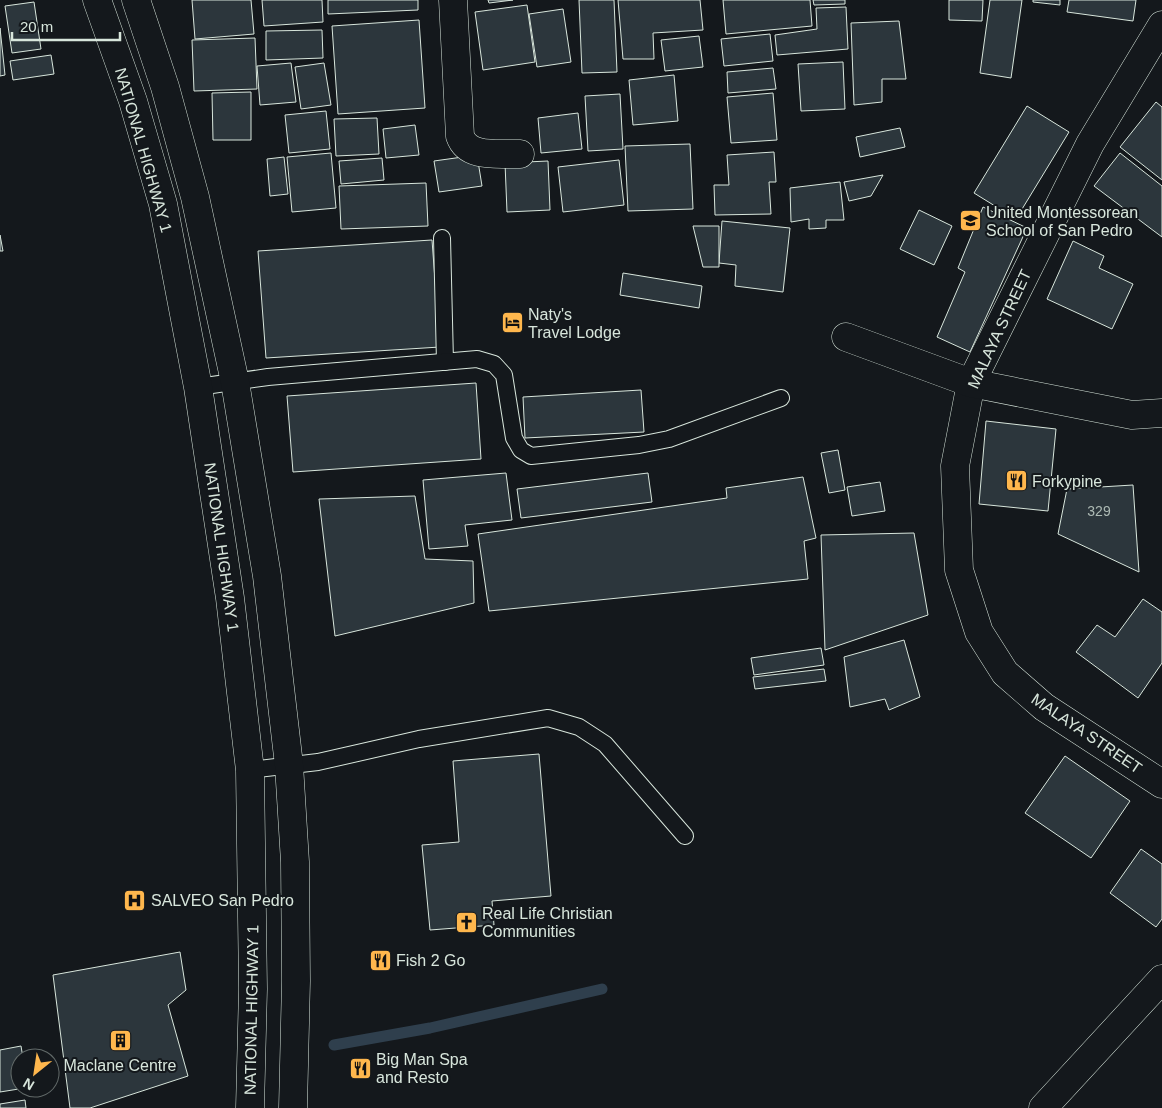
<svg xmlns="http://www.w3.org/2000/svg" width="1162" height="1108" font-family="Helvetica,sans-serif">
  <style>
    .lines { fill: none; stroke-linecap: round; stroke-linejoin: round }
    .stream { stroke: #2f3f4d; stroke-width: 11 }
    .building { fill: #2c363c; stroke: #d8e6dc }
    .lane-casing { stroke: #d8e6dc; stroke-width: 18 }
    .street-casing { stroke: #d8e6dc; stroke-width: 29 }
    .secondary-casing { stroke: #d8e6dc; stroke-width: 29 }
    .highway-casing { stroke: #d8e6dc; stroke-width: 29 }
    .lane { stroke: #14181c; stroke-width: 16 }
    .street { stroke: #14181c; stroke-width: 28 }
    .secondary { stroke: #14181c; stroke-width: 28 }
    .highway { stroke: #14181c; stroke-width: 28 }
    .labels { text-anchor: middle; stroke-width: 4; stroke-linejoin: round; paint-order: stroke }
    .number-label { font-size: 14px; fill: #adbab4 }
    .street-label { font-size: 16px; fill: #d8e6dc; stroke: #14181c }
    .poi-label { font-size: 16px; fill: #d8e6dc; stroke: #14181c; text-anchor: start }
  </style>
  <rect width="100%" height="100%" fill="#14181c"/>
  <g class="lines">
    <path class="stream" d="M 334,1045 L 430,1028 L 602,989"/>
  </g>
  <g class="building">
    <path d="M 192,0 L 251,0 L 254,34 L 195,39 Z"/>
    <path d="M 262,0 L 322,0 L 323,22 L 264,26 Z"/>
    <path d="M 328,0 L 418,0 L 418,10 L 328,14 Z"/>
    <path d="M 488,0 L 513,0 L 489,3 Z"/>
    <path d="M 579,0 L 614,0 L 617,72 L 582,73 Z"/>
    <path d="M 618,0 L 700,0 L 703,30 L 653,33 L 654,59 L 623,59 Z"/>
    <path d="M 723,0 L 810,0 L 812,26 L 726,34 Z"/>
    <path d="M 813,0 L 845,0 L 845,4 L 814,5 Z"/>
    <path d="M 949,0 L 983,0 L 982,21 L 949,20 Z"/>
    <path d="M 990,0 L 1022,0 L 1011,78 L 980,73 Z"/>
    <path d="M 1033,0 L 1060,0 L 1060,5 L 1033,2 Z"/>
    <path d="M 1069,0 L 1136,0 L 1133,21 L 1067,12 Z"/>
    <path d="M 34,2 L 41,49 L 12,53 L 5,6 Z"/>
    <path d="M 527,5 L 535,62 L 483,70 L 475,12 Z"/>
    <path d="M 846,7 L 848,49 L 777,55 L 775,35 L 817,29 L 816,8 Z"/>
    <path d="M 563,9 L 571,62 L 537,67 L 529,14 Z"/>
    <path d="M 419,20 L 425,108 L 338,114 L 332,26 Z"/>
    <path d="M 899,21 L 906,79 L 882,79 L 882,102 L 854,105 L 851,23 Z"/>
    <path d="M 0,28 L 5,75 L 0,76 Z"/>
    <path d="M 322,30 L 323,58 L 266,60 L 266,31 Z"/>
    <path d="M 770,34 L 773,61 L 724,66 L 721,39 Z"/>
    <path d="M 699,36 L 703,67 L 665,71 L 661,40 Z"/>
    <path d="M 255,38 L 257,89 L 194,91 L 192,40 Z"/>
    <path d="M 51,55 L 54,74 L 13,80 L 10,61 Z"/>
    <path d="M 843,62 L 845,109 L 801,111 L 798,64 Z"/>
    <path d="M 291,63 L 296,102 L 260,105 L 257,66 Z"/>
    <path d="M 324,63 L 331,105 L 301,109 L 295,67 Z"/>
    <path d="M 773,68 L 776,89 L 728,93 L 727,72 Z"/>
    <path d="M 674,75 L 678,121 L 633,125 L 629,80 Z"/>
    <path d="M 251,92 L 251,140 L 213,140 L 212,93 Z"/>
    <path d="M 773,93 L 777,140 L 731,143 L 727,97 Z"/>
    <path d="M 620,94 L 623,149 L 588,151 L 585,96 Z"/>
    <path d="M 1156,102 L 1162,107 L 1162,180 L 1120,147 Z"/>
    <path d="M 1027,106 L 1069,132 L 1016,219 L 974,193 Z"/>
    <path d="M 326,111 L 330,149 L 289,153 L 285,115 Z"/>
    <path d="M 578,113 L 582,149 L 541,153 L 538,118 Z"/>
    <path d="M 377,118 L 379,154 L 336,156 L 334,119 Z"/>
    <path d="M 415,125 L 419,155 L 386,158 L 383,129 Z"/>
    <path d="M 900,128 L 905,147 L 860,157 L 856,137 Z"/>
    <path d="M 690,144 L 693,209 L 628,211 L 625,146 Z"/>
    <path d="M 774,152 L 776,182 L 769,182 L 771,214 L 715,215 L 714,185 L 729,185 L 727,155 Z"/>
    <path d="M 331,153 L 336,208 L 292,212 L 287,157 Z"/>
    <path d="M 1120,153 L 1162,186 L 1162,237 L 1094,186 Z"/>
    <path d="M 477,155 L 482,186 L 439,192 L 434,161 Z"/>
    <path d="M 284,157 L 288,194 L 270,196 L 267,159 Z"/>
    <path d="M 382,158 L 384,180 L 341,184 L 339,161 Z"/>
    <path d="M 619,160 L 624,205 L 563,212 L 558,167 Z"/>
    <path d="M 548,161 L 550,210 L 507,212 L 505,163 Z"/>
    <path d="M 883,175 L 871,196 L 849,201 L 844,182 Z"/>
    <path d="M 840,182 L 844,220 L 826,220 L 826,228 L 809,229 L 809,219 L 791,222 L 790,188 Z"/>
    <path d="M 426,183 L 428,226 L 341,229 L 339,186 Z"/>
    <path d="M 983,207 L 1027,228 L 970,352 L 937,337 L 965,272 L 958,268 Z"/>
    <path d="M 919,210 L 952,226 L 934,265 L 900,249 Z"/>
    <path d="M 722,221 L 790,228 L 783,292 L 735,286 L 736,265 L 719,263 Z"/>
    <path d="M 693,226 L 719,226 L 719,267 L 703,267 Z"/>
    <path d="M 0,235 L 3,251 L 0,251 Z"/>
    <path d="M 432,240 L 440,347 L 266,358 L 258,251 Z"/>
    <path d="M 1073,241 L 1104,256 L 1099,268 L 1133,284 L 1112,329 L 1047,299 Z"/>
    <path d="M 623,273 L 702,286 L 699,308 L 620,295 Z"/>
    <path d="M 476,383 L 481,459 L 293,472 L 287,396 Z"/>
    <path d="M 641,390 L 644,432 L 525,438 L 523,397 Z"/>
    <path d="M 986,421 L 1056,429 L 1048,511 L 979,504 Z"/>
    <path d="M 838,450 L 845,490 L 829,493 L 821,453 Z"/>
    <path d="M 506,473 L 512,520 L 465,525 L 468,546 L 429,549 L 423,480 Z"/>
    <path d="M 648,473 L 652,502 L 521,518 L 517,489 Z"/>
    <path d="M 803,477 L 816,538 L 804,541 L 808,579 L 489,611 L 478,534 L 727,498 L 726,488 Z"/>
    <path d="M 880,482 L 885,511 L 852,516 L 847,487 Z"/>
    <path d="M 1133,485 L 1139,572 L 1058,534 L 1067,489 Z"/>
    <path d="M 415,496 L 425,559 L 473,561 L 474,603 L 335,636 L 319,499 Z"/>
    <path d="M 914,533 L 928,615 L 825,650 L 821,535 Z"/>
    <path d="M 1143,599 L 1162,612 L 1162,663 L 1138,698 L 1076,652 L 1097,625 L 1115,637 Z"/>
    <path d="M 904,640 L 920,697 L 889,710 L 885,699 L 850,707 L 844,657 Z"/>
    <path d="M 821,648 L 824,665 L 754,675 L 751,658 Z"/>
    <path d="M 824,669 L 826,681 L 755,689 L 753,677 Z"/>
    <path d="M 539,754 L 551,896 L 492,901 L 494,925 L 430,930 L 422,845 L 459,842 L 453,761 Z"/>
    <path d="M 1065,756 L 1130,801 L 1091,858 L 1025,813 Z"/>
    <path d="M 1141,849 L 1162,864 L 1162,919 L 1156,927 L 1110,893 Z"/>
    <path d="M 180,952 L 186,990 L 168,1005 L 188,1076 L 90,1108 L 70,1108 L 53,975 Z"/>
    <path d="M 21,1046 L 23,1058 L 20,1058 L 20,1088 L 25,1088 L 0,1092 L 0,1050 Z"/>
    <path d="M 25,1100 L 26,1108 L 0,1108 L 0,1104 Z"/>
  </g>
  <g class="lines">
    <defs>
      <g id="lane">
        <path d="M 442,238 L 445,362"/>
        <path d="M 198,387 L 268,377 L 477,359 L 494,364 L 504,375 L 514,438 L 521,450 L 531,456 L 639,445 L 669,439 L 781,398"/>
        <path d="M 250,770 L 318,762 L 419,739 L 548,718 L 579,727 L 605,744 L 685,836"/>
      </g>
      <g id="street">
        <path d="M 453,0 L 460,136 C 468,159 499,153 520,154"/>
        <path d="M 1162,25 L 1090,144 L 971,383 L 955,466 L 959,570 L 979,632 L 1005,673 L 1044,707 L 1162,784"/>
        <path d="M 846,337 L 971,383 L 1132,415 L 1162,413"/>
      </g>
      <path id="secondary" d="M 1043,1108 L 1162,979"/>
      <g id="highway">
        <path d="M 97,0 L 133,101 L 163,204 L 198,387 L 230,598 L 250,770 L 253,989 L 250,1108"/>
        <path d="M 136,0 L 165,87 L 195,197 L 235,382 L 267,576 L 289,765 L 295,862 L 296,981 L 293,1108"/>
      </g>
    </defs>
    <use href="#lane" class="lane-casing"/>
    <use href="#street" class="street-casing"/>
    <use href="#secondary" class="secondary-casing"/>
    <use href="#highway" class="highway-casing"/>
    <use href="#lane" class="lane"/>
    <use href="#street" class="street"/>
    <use href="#secondary" class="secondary"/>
    <use href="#highway" class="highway"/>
  </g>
  <defs>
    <symbol id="school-square" viewBox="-11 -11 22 22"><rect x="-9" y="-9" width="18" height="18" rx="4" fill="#ffb74d" stroke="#14181c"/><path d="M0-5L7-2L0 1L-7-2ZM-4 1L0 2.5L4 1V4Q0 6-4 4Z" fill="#111"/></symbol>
    <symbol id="hotel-square" viewBox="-11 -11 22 22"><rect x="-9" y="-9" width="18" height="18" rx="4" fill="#ffb74d" stroke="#14181c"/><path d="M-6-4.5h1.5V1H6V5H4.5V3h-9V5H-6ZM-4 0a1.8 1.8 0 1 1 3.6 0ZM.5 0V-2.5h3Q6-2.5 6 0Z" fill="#111"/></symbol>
    <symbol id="restaurant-square" viewBox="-11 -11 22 22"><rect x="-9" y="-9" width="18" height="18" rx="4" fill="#ffb74d" stroke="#14181c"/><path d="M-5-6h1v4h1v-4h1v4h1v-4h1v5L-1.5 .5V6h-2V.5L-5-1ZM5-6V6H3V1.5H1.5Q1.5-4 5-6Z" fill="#111"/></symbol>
    <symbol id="hospital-square" viewBox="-11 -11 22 22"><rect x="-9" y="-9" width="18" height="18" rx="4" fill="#ffb74d" stroke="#14181c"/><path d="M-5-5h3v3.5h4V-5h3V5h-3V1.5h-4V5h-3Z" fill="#111"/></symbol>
    <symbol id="church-square" viewBox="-11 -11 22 22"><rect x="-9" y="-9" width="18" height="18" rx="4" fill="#ffb74d" stroke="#14181c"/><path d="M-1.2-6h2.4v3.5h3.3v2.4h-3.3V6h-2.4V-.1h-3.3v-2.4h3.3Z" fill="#111"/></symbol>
    <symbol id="building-square" viewBox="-11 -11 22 22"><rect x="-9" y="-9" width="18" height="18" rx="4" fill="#ffb74d" stroke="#14181c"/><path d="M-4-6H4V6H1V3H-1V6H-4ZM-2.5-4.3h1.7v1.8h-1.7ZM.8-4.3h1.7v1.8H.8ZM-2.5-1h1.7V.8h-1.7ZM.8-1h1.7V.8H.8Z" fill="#111"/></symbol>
  </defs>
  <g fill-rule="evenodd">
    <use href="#school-square" x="958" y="208" width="25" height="25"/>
    <use href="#hotel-square" x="500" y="310" width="25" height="25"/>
    <use href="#restaurant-square" x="1004" y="468" width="25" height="25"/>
    <use href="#hospital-square" x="122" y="888" width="25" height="25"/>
    <use href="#church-square" x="454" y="910" width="25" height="25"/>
    <use href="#restaurant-square" x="368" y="948" width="25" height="25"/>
    <use href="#building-square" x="108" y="1028" width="25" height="25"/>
    <use href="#restaurant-square" x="348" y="1056" width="25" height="25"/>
  </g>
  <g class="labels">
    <g class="number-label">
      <text x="1099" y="516">329</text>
    </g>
    <g class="street-label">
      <text transform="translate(144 150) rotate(74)" y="6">NATIONAL HIGHWAY 1</text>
      <text transform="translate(999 329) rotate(-65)" y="6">MALAYA STREET</text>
      <text transform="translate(222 547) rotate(82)" y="6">NATIONAL HIGHWAY 1</text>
      <text transform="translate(1087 733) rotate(34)" y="6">MALAYA STREET</text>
      <text transform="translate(251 1010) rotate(-89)" y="6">NATIONAL HIGHWAY 1</text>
    </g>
    <g class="poi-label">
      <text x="986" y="218">United Montessorean<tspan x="986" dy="18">School of San Pedro</tspan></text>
      <text x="528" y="320">Naty's<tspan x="528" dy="18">Travel Lodge</tspan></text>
      <text x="1032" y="487">Forkypine</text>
      <text x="151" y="906">SALVEO San Pedro</text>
      <text x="482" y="919">Real Life Christian<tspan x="482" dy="18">Communities</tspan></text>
      <text x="396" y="966">Fish 2 Go</text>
      <text x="376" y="1065">Big Man Spa<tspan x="376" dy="18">and Resto</tspan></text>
      <text x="120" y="1071" text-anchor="middle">Maclane Centre</text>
    </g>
  </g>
  <g transform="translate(35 1073) rotate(210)"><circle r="24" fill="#14181c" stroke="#626a69"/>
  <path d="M0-4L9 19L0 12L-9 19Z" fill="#ffb74d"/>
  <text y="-8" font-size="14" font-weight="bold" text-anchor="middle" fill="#d8e6dc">N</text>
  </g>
  <path d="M12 32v8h108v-8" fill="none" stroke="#d8e6dc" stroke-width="2.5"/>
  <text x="20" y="32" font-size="15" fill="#d8e6dc" stroke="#14181c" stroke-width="4" paint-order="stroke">20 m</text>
</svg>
